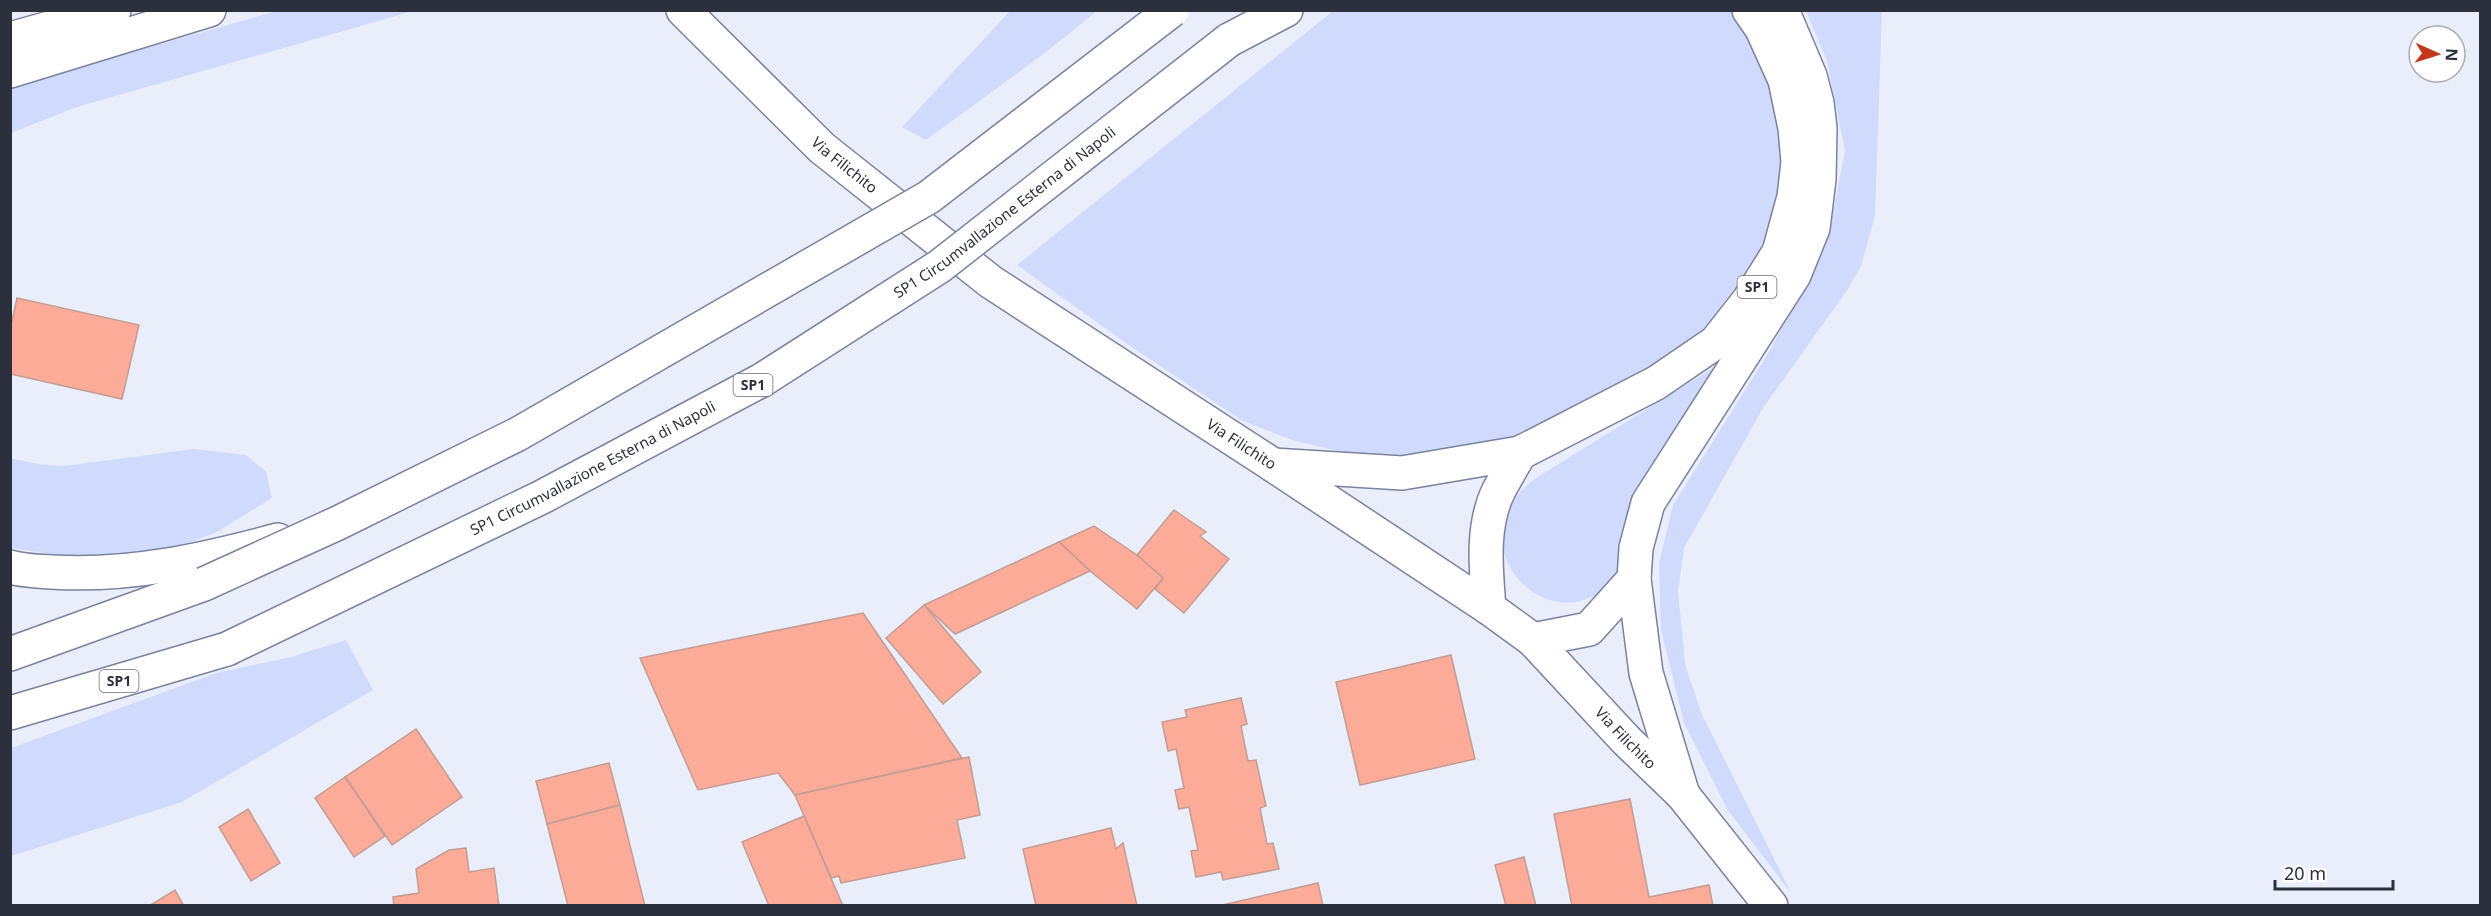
<svg xmlns="http://www.w3.org/2000/svg" width="2491" height="916" font-family="'Noto Sans',sans-serif">
  <style>
    .green { fill: #d0dafc }
    .building { fill: #fcab98; stroke: #c29d94; stroke-width: 1.5 }
    .lines { fill: none; stroke-linecap: round; stroke-linejoin: round }
    .secondary-casing { stroke: #79829f; stroke-width: 36 }
    .highway-casing { stroke: #79829f; stroke-width: 36 }
    .secondary { stroke: #fff; stroke-width: 33 }
    .highway { stroke: #fff; stroke-width: 33 }
    .highway-bridge-casing { stroke: #79829f; stroke-width: 36; stroke-linecap: butt }
    .highway-bridge { stroke: #fff; stroke-width: 33 }
    .labels { text-anchor: middle; stroke-width: 4.5; stroke-linejoin: round; paint-order: stroke }
    .shield { fill: #fff; stroke: #6b6e77; stroke-width: 1.5 }
    .shield-label { font-size: 14px; font-weight: bold; fill: #2c303d }
    .street-label { font-size: 15px; fill: #2c303d; stroke: #fff }
  </style>
  <rect width="100%" height="100%" fill="#eaeefb"/>
  <g class="green">
    <path d="M 1011,10 L 1097,11 L 1041,56 L 926,140 L 902,127 Z"/>
    <path d="M 277,11 L 413,11 L 77,107 L 11,133 L 11,86 Z"/>
    <path d="M 1333,11 L 1730,11 L 1753,44 L 1767,78 L 1777,113 L 1781,149 L 1779,186 L 1773,222 L 1760,256 L 1743,288 L 1694,343 L 1619,388 L 1525,436 L 1415,456 L 1350,454 L 1292,440 L 1241,420 L 1123,341 L 1017,265 Z"/>
    <path d="M 1806,11 L 1882,11 L 1875,216 L 1861,266 L 1848,289 L 1763,408 L 1684,548 L 1678,591 L 1685,664 L 1702,715 L 1791,893 L 1727,809 L 1684,723 L 1661,630 L 1659,563 L 1673,505 L 1772,347 L 1829,232 L 1845,151 L 1827,61 Z"/>
    <path d="M 1713,368 L 1717,369 C 1695,416 1674,463 1652,510 C 1644,529 1637,552 1625,568 C 1560,661 1444,544 1536,478 Z"/>
    <path d="M 194,449 L 246,455 L 266,472 L 272,498 L 217,532 L 152,556 L 71,557 L 10,548 L 10,458 L 38,464 L 64,466 Z"/>
    <path d="M 346,640 L 373,690 L 182,802 L 11,856 L 11,748 L 216,673 L 291,657 Z"/>
  </g>
  <g class="building">
    <path d="M 17,298 L 139,325 L 122,399 L 10,374 L 10,330 Z"/>
    <path d="M 1174,510 L 1206,532 L 1200,536 L 1229,559 L 1184,613 L 1155,589 L 1163,578 L 1137,555 Z"/>
    <path d="M 1094,526 L 1137,555 L 1163,578 L 1137,609 L 1090,571 L 1059,542 Z"/>
    <path d="M 1059,542 L 1090,571 L 955,634 L 924,605 Z"/>
    <path d="M 924,605 L 981,672 L 943,704 L 886,638 Z"/>
    <path d="M 863,613 L 962,758 L 795,795 L 778,773 L 698,790 L 640,658 Z"/>
    <path d="M 1451,655 L 1475,759 L 1360,785 L 1336,682 Z"/>
    <path d="M 1241,698 L 1247,724 L 1241,726 L 1248,761 L 1256,760 L 1266,806 L 1260,808 L 1267,844 L 1273,843 L 1279,869 L 1223,880 L 1221,872 L 1196,877 L 1191,851 L 1198,850 L 1189,807 L 1179,809 L 1175,790 L 1184,788 L 1176,749 L 1168,751 L 1162,722 L 1187,717 L 1185,710 Z"/>
    <path d="M 416,729 L 462,797 L 392,845 L 345,777 Z"/>
    <path d="M 969,757 L 980,815 L 957,820 L 965,858 L 841,883 L 839,876 L 831,878 L 795,795 Z"/>
    <path d="M 609,763 L 620,805 L 547,824 L 536,781 Z"/>
    <path d="M 345,777 L 385,836 L 354,857 L 315,798 Z"/>
    <path d="M 1630,799 L 1649,897 L 1709,885 L 1713,906 L 1572,906 L 1554,814 Z"/>
    <path d="M 620,805 L 645,906 L 568,906 L 547,824 Z"/>
    <path d="M 248,809 L 280,863 L 251,881 L 219,827 Z"/>
    <path d="M 804,816 L 831,878 L 843,906 L 769,906 L 742,842 Z"/>
    <path d="M 1111,828 L 1116,849 L 1123,843 L 1137,906 L 1036,906 L 1023,849 Z"/>
    <path d="M 466,848 L 469,872 L 494,868 L 499,906 L 394,906 L 393,897 L 419,893 L 416,869 L 449,850 Z"/>
    <path d="M 1524,857 L 1536,906 L 1506,906 L 1495,865 Z"/>
    <path d="M 1318,883 L 1323,906 L 1218,906 Z"/>
    <path d="M 175,890 L 184,906 L 149,906 Z"/>
  </g>
  <g class="lines">
    <defs>
      <g id="secondary">
        <path id="s1" d="M 683,10 L 822,148 L 991,282 L 1273,465 L 1489,608 L 1533,640 L 1626,740 L 1683,795 L 1771,906"/>
      </g>
      <g id="highway">
        <path d="M 10,39 L 114,10"/>
        <path d="M 1229,40 L 1286,10"/>
        <path d="M 10,71 L 209,10"/>
        <path d="M 1273,465 L 1402,473 L 1520,453 L 1656,383 L 1716,342 L 1749,300 L 1779,252 L 1794,197 L 1798,162 L 1795,128 L 1785,80 L 1762,29 L 1749,10"/>
        <path d="M 10,567 C 24,571 38,571 51,572 C 128,577 204,560 278,540"/>
        <path d="M 1489,608 C 1486,569 1481,526 1499,490 C 1506,477 1513,465 1520,453"/>
        <path d="M 1533,640 L 1589,629 L 1634,579"/>
        <path d="M 10,654 L 204,584"/>
        <path d="M 10,713 L 227,649"/>
        <path d="M 1683,795 L 1646,673 L 1634,579 L 1636,548 L 1648,503 L 1794,275 L 1813,228 L 1819,179 L 1820,128 L 1817,103 L 1810,76 L 1782,10"/>
      </g>
    </defs>
    <use href="#secondary" class="secondary-casing"/>
    <use href="#highway" class="highway-casing"/>
    <use href="#secondary" class="secondary"/>
    <use href="#highway" class="highway"/>
    <defs>
      <g id="highway-bridge">
        <path d="M 204,584 L 338,523 L 518,434 L 929,197 L 1172,10"/>
        <path id="s2" d="M 227,649 L 542,497 L 762,380 L 940,266 L 1229,40"/>
      </g>
    </defs>
    <use href="#highway-bridge" class="highway-bridge-casing"/>
    <use href="#highway-bridge" class="highway-bridge"/>
  </g>
  <g class="labels">
    <g class="shield">
      <rect x="1737.5" y="276" width="39" height="22" rx="4.5"/>
      <rect x="733.5" y="374" width="39" height="22" rx="4.5"/>
      <rect x="99.5" y="670" width="39" height="22" rx="4.5"/>
    </g>
    <g class="shield-label">
      <text x="1757" y="292">SP1</text>
      <text x="753" y="390">SP1</text>
      <text x="119" y="686">SP1</text>
    </g>
    <g class="street-label">
      <text dy="5" stroke="none"><textPath href="#s1" startOffset="224">Via Filichito</textPath></text>
      <text dy="5" stroke="none"><textPath href="#s2" startOffset="894">SP1 Circumvallazione Esterna di Napoli</textPath></text>
      <text dy="5" stroke="none"><textPath href="#s1" startOffset="710">Via Filichito</textPath></text>
      <text dy="5" stroke="none"><textPath href="#s2" startOffset="408">SP1 Circumvallazione Esterna di Napoli</textPath></text>
      <text dy="5" stroke="none"><textPath href="#s1" startOffset="1196">Via Filichito</textPath></text>
    </g>
  </g>
  <rect width="2491" height="916" fill="none" stroke="#2c303d" stroke-width="24"/>
  <g transform="translate(2437 54) rotate(93)"><circle r="28" fill="#ffffff" stroke="#abacb1" stroke-width="1.5"/>
  <path d="M0-4.5L10 22L0 15L-10 22Z" fill="#c23718"/>
  <text y="-9" font-size="16" font-weight="bold" text-anchor="middle" fill="#2c303d">N</text>
  </g>
  <path d="M2275 880v9h118v-9" fill="none" stroke="#2c303d" stroke-width="3"/>
  <text x="2284" y="880" font-size="18" fill="#2c303d" stroke="#ffffff" stroke-width="4.5" paint-order="stroke">20 m</text>
</svg>
